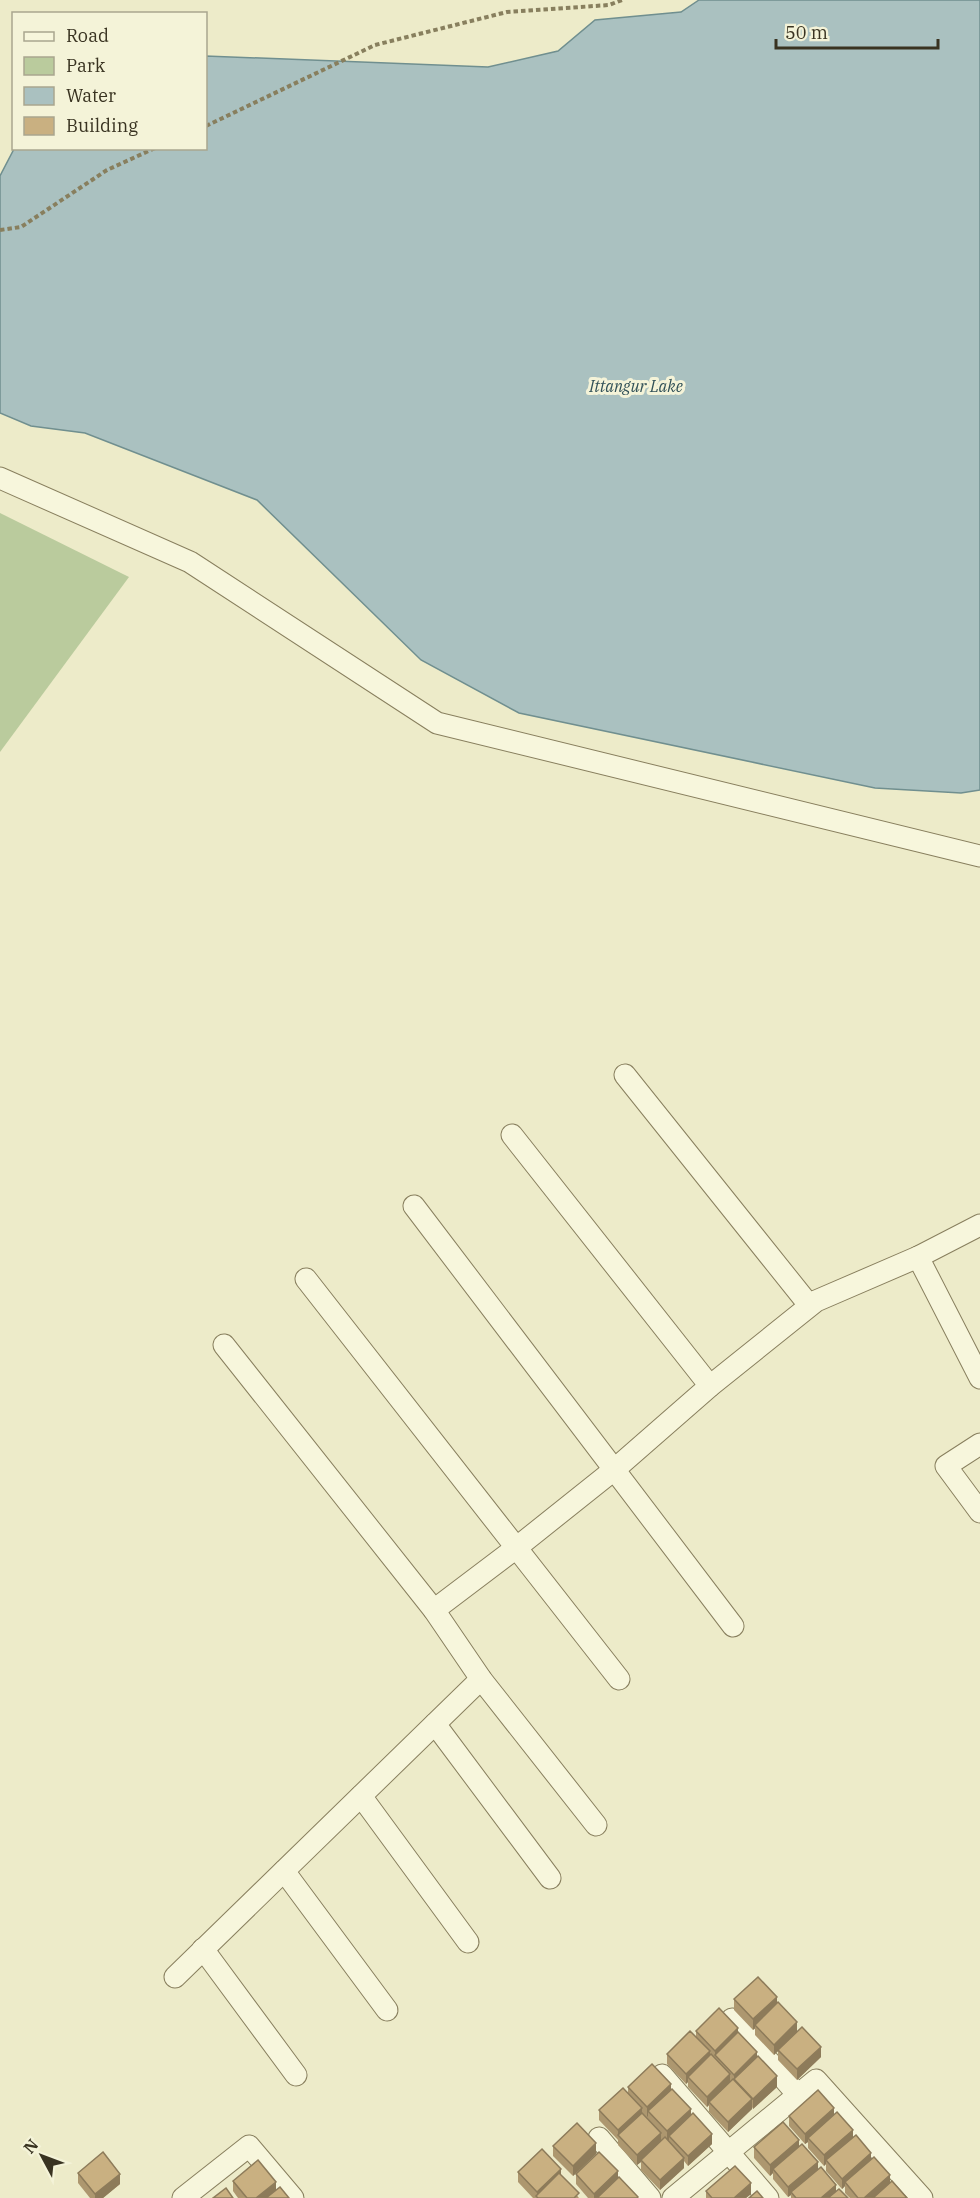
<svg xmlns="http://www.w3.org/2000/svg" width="980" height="2198" font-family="'IBM Plex Serif',serif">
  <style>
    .green { fill: #bacb9d }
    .water { fill: #aac1c0; stroke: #708f8f; stroke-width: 1.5 }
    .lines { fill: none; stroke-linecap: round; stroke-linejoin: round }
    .street-casing { stroke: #887f5e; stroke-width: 23 }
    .path { stroke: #887f5e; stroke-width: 4; stroke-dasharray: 4.5 3; stroke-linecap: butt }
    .street { stroke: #f7f6dc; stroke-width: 21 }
    .wall { fill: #ad976f }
    .shaded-wall { fill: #8d7b5a }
    .building { fill: #c9b081; stroke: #8d7b5a; stroke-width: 1.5 }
    .labels { text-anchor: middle; stroke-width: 6; stroke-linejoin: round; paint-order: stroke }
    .water-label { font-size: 16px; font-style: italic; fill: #315158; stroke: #f4f3d8 }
  </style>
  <rect width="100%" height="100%" fill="#edebc9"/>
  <path class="green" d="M 0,513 L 129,577 L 0,752 Z"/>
  <path class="water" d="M 699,0 L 980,0 L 980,790 L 961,793 L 875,788 L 519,713 L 421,660 L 257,500 L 85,433 L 31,426 L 0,413 L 0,176 L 14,149 L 206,148 L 206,56 L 488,67 L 558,51 L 595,20 L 681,12 Z"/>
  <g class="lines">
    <defs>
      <g id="street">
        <path d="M 0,478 L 190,562 L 437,723 L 980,856"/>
        <path d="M 625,1075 L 809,1305"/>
        <path d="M 512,1135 L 710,1386"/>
        <path d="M 414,1206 L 733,1626"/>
        <path d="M 918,1257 L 980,1378"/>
        <path d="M 306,1279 L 619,1679"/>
        <path d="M 224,1345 L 434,1610 L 481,1679 L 596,1825"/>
        <path d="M 980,1444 L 946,1466 L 980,1512"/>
        <path d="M 434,1610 L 516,1548 L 615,1469 L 710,1386 L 816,1301 L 918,1257 L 980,1225"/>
        <path d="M 435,1724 L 550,1878"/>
        <path d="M 361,1796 L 468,1942"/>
        <path d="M 284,1871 L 387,2010"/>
        <path d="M 203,1949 L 296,2075"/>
        <path d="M 175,1977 L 481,1679"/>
        <path d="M 732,2019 L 798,2095"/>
        <path d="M 662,2075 L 768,2198"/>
        <path d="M 599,2138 L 650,2198"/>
        <path d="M 183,2198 L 249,2146 L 293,2198"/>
        <path d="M 673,2198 L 816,2080 L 922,2198"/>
      </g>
    </defs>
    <use href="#street" class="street-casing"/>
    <g class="path">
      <path d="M 206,126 L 375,45 L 507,12 L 609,5 L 622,0"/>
      <path d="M 0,230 L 21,227 L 107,170 L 155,148"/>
    </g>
    <use href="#street" class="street"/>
  </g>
  <g class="wall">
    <path d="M 734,1999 L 777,2003 L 797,2031 L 821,2057 L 797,2080 L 778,2060 L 778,2051 L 774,2055 L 755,2035 L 755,2028 L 753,2030 L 734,2010 Z"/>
    <path d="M 696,2031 L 738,2032 L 757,2057 L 777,2087 L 753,2109 L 752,2107 L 752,2109 L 728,2132 L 709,2112 L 709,2105 L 707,2107 L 688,2087 L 688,2082 L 686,2084 L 667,2064 L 667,2054 L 696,2037 Z"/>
    <path d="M 628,2087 L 671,2090 L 712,2144 L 688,2166 L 684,2161 L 684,2168 L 660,2190 L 641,2170 L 641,2162 L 637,2165 L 618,2145 L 618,2140 L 599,2120 L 599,2110 L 628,2093 Z"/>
    <path d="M 834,2115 L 890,2183 L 907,2198 L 850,2198 L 845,2193 L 845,2186 L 842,2189 L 826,2171 L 826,2164 L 824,2166 L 808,2148 L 808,2142 L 805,2144 L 789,2126 L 789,2116 Z"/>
    <path d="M 553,2146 L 596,2154 L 573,2176 L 553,2156 Z"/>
    <path d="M 799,2146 L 836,2191 L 848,2198 L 791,2198 L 791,2195 L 788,2197 L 773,2179 L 773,2173 L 770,2176 L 754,2158 L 754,2147 Z"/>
    <path d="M 518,2172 L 561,2175 L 579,2198 L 533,2198 L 518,2182 Z"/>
    <path d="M 78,2173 L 120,2184 L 103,2198 L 90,2198 L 78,2183 Z"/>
    <path d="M 576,2174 L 618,2178 L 638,2198 L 588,2198 L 576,2184 Z"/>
    <path d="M 233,2181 L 276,2190 L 289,2198 L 238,2198 L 233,2191 Z"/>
    <path d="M 706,2191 L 751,2194 L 746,2198 L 706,2198 Z"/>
  </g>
  <g class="shaded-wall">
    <path d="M 777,1997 L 777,2007 L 755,2025 L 755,2028 L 753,2030 L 753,2019 Z"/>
    <path d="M 797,2022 L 797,2033 L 774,2055 L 774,2045 Z"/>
    <path d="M 738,2028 L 738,2038 L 715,2055 L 715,2061 L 715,2051 Z"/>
    <path d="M 821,2047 L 821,2057 L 797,2080 L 797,2069 Z"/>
    <path d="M 710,2051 L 710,2061 L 688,2077 L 688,2082 L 686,2084 L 686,2074 Z"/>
    <path d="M 757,2052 L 757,2062 L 734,2079 L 734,2085 L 734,2075 Z"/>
    <path d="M 730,2074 L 730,2085 L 709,2102 L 709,2105 L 707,2107 L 707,2097 Z"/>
    <path d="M 777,2076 L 777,2087 L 753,2109 L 753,2099 Z"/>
    <path d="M 671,2084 L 671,2095 L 648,2111 L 648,2116 L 647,2117 L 647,2107 Z"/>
    <path d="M 752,2099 L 752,2109 L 728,2132 L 728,2122 Z"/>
    <path d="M 642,2108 L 642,2118 L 618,2135 L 618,2140 L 618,2130 Z"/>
    <path d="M 834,2108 L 834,2119 L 808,2138 L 808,2142 L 805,2144 L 805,2134 Z"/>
    <path d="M 691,2109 L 691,2119 L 669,2136 L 669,2140 L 667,2142 L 667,2131 Z"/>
    <path d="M 853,2130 L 853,2140 L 826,2160 L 826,2164 L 824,2166 L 824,2155 Z"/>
    <path d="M 661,2133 L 661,2143 L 641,2160 L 641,2162 L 637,2165 L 637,2155 Z"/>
    <path d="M 712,2134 L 712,2144 L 688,2166 L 688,2156 Z"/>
    <path d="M 799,2140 L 799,2150 L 773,2169 L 773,2173 L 770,2176 L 770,2165 Z"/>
    <path d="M 596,2143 L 596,2154 L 573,2176 L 573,2166 Z"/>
    <path d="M 871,2153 L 871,2163 L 845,2182 L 845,2186 L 842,2189 L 842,2179 Z"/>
    <path d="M 684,2158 L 684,2168 L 660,2190 L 660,2180 Z"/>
    <path d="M 818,2162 L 818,2172 L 791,2192 L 791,2195 L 788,2197 L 788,2187 Z"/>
    <path d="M 561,2169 L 561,2179 L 537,2197 L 537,2192 Z"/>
    <path d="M 618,2171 L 618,2182 L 601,2198 L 594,2198 L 594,2194 Z"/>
    <path d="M 120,2174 L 120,2184 L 103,2198 L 95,2198 L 95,2194 Z"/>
    <path d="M 890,2175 L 890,2185 L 876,2198 L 864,2198 Z"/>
    <path d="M 276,2182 L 276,2192 L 268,2198 L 256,2198 Z"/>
    <path d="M 751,2183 L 751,2194 L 746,2198 L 734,2198 Z"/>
    <path d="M 836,2185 L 836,2195 L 833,2198 L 821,2198 Z"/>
  </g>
  <g class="building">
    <path d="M 758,1977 L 777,1997 L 753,2019 L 734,1999 Z"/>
    <path d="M 778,2002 L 797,2022 L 774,2045 L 755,2025 Z"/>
    <path d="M 719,2008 L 738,2028 L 715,2051 L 696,2031 Z"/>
    <path d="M 802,2027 L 821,2047 L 797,2069 L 778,2050 Z"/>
    <path d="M 690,2031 L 710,2051 L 686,2074 L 667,2054 Z"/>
    <path d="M 738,2032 L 757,2052 L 734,2075 L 715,2055 Z"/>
    <path d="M 711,2054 L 730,2074 L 707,2097 L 688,2077 Z"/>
    <path d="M 758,2056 L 777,2076 L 753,2099 L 734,2079 Z"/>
    <path d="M 652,2064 L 671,2084 L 647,2107 L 628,2087 Z"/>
    <path d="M 733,2079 L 752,2099 L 728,2122 L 709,2102 Z"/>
    <path d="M 623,2088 L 642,2108 L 618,2130 L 599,2110 Z"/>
    <path d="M 672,2089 L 691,2109 L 667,2131 L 648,2111 Z"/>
    <path d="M 818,2090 L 834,2108 L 805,2134 L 789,2116 Z"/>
    <path d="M 837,2112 L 853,2130 L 824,2155 L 808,2138 Z"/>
    <path d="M 642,2113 L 661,2133 L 637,2155 L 618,2135 Z"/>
    <path d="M 693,2113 L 712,2134 L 688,2156 L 669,2136 Z"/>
    <path d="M 783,2122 L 799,2140 L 770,2165 L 754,2147 Z"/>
    <path d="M 577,2123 L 596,2143 L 573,2166 L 553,2146 Z"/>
    <path d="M 856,2135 L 871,2153 L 842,2179 L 826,2160 Z"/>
    <path d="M 665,2137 L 684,2158 L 660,2180 L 641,2160 Z"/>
    <path d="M 802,2144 L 818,2162 L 788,2187 L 773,2169 Z"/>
    <path d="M 542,2149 L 561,2169 L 537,2192 L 518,2172 Z"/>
    <path d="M 103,2152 L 120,2174 L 95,2194 L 78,2173 Z"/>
    <path d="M 599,2152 L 618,2171 L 594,2194 L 576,2174 Z"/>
    <path d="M 874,2157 L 890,2175 L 864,2198 L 858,2198 L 845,2182 Z"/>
    <path d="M 258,2160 L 276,2182 L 256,2198 L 247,2198 L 233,2181 Z"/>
    <path d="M 735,2166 L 751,2183 L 734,2198 L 712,2198 L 706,2191 Z"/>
    <path d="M 821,2167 L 836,2185 L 821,2198 L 796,2198 L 791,2192 Z"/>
    <path d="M 559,2173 L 579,2193 L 574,2198 L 538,2198 L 536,2196 Z"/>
    <path d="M 619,2177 L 638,2197 L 637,2198 L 597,2198 Z"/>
    <path d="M 892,2181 L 907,2198 L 873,2198 Z"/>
    <path d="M 280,2187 L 289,2198 L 266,2198 Z"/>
    <path d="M 226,2188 L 233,2198 L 213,2198 Z"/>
    <path d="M 839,2189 L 848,2198 L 828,2198 Z"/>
    <path d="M 757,2191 L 763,2198 L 749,2198 Z"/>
  </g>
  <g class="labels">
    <g class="water-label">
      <text x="636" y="392">Ittangur Lake</text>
    </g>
  </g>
  <rect x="12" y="12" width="195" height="138" fill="#f4f3d8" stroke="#a9a68f" stroke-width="1.5"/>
  <rect x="24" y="32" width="30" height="9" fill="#f7f6dc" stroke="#a9a68f" stroke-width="1.5"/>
  <text x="66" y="42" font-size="18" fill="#393321">Road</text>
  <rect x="24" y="57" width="30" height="18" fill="#bacb9d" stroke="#a9a68f" stroke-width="1.5"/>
  <text x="66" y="72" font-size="18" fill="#393321">Park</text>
  <rect x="24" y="87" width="30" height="18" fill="#aac1c0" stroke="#a9a68f" stroke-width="1.5"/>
  <text x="66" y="102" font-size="18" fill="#393321">Water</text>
  <rect x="24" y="117" width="30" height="18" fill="#c9b081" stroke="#a9a68f" stroke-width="1.5"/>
  <text x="66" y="132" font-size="18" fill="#393321">Building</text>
  <g transform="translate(42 2156) rotate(311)" stroke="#f4f3d8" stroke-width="4.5" paint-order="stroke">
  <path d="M0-4.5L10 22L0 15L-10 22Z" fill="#393321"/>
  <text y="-9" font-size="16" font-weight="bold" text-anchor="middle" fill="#393321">N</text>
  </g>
  <path d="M776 39v9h162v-9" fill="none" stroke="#393321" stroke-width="3"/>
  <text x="785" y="39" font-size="18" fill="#393321" stroke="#f4f3d8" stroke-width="4.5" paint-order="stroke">50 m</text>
</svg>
